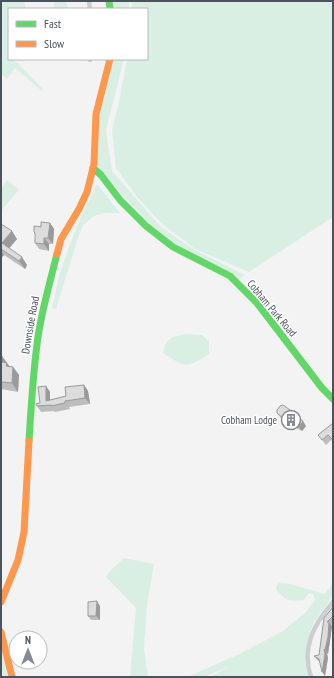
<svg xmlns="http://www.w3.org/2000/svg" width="334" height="678" font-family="'PT Sans Narrow',sans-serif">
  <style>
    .green { fill: #daefe4 }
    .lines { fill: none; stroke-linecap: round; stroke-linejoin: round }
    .street { stroke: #cdced0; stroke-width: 4.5 }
    .fast { stroke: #63d668; stroke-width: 7 }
    .slow { stroke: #ff974d; stroke-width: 7 }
    .wall { fill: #bdbdbe }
    .shaded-wall { fill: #9a9a9b }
    .building { fill: #dcdcdd; stroke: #9a9a9b }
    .labels { text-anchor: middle; stroke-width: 3; stroke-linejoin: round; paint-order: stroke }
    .street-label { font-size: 11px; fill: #4b535e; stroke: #fff }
    .poi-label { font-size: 11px; fill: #4b535e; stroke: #fff; text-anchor: end }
  </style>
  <rect width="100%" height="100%" fill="#f3f3f3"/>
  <g class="green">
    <path d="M 1,1 L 24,1 L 26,9 L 9,9 L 9,59 L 13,59 L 43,89 L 42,91 L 15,68 L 7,79 L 1,74 L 1,62 L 2,60 L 1,58 Z"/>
    <path d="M 54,1 L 66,1 L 68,9 L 54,9 Z"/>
    <path d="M 113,1 L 129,1 L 129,9 L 114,9 Z"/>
    <path d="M 132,1 L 333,1 L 333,217 L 249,272 L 195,249 L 162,224 L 137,197 L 116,168 L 112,130 L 119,102 L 127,59 L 147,59 L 147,9 L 132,9 Z"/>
    <path d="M 113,59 L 124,59 L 106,130 L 112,171 L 161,227 L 195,250 L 245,275 L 238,280 L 174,246 L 154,229 L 98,168 L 100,108 L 109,82 Z"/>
    <path d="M 7,180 L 19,190 L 1,211 L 1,188 Z"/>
    <path d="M 97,184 L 120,213 L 105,213 L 94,216 L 83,225 L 77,241 L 56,309 L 52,308 L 61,269 L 77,226 Z"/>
    <path d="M 186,334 L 202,335 L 209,341 L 209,354 C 185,369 187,368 163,353 C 166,337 172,337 186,334 Z"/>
    <path d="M 124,558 L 154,564 L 147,604 L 144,649 L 148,677 L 130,677 L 136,608 L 106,577 L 109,572 Z"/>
    <path d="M 333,582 L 333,596 L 314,622 L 309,635 L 305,661 L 309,677 L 210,677 L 228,667 L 204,677 L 187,677 L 239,654 L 283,631 L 306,612 L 315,600 L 313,594 L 309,593 L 304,600 C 289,601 286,602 276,589 L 278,583 L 290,584 L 325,594 Z"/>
    <path d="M 1,643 L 7,673 L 8,677 L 1,677 Z"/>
  </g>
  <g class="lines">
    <g class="street">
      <path d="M 89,1 L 90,9"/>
      <path d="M 90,60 L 90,59"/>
      <path d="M 311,677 C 301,648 314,624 333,602"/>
    </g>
    <g class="fast">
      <path d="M 109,1 L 110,9"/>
      <path d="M 93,168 L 101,175 L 120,200 L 146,226 L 173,247 L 230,276 L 257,303 L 322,388 L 333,399"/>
      <path d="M 29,441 C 31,407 33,372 38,337 C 42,309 50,282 57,254"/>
    </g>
    <g class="slow">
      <path d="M 57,254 L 61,239 L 79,209 L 87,192 L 94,164 L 96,114 L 110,59"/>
      <path d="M 1,602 L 18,560 L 24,532 L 29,441"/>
      <path d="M 1,632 L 12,677"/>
    </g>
  </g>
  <g class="wall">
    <path d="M 50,223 L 54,229 L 53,244 L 49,244 L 49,251 L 39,249 L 35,243 L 35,235 L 34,232 L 41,227 Z"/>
    <path d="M 1,224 L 17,239 L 9,248 L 27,265 L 25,269 L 4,255 L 2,257 L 1,256 Z"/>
    <path d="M 1,356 L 2,356 L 9,367 L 13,367 L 19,375 L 18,392 L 1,389 Z"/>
    <path d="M 84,385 L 88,391 L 90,404 L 69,407 L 70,409 L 55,412 L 54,411 L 41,412 L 37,406 L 40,403 L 46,386 L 50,392 L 50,400 L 66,396 Z"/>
    <path d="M 277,413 L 296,417 L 306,426 L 302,431 L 287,424 L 280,417 Z"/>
    <path d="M 333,423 L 333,442 L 331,440 L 326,445 L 318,435 Z"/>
    <path d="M 100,606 L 100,620 L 91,620 L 88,616 Z"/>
    <path d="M 333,607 L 333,623 L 331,625 L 332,626 L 330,641 L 328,654 L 327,654 L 328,658 L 325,676 L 320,662 L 317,660 L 314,656 L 319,655 L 324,618 Z"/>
  </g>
  <g class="shaded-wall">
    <path d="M 50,223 L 54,229 L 53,244 L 48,238 Z"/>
    <path d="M 12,231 L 17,239 L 7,251 L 2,243 Z"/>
    <path d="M 44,238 L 49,244 L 49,251 L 44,244 Z"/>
    <path d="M 1,250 L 4,255 L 2,257 L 1,255 Z"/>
    <path d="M 22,257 L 27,265 L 25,269 L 19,261 Z"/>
    <path d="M 2,356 L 13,371 L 2,362 Z"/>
    <path d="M 13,367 L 19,375 L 18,392 L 12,383 Z"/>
    <path d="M 84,385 L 88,391 L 90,404 L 85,398 Z"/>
    <path d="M 46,386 L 50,392 L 50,405 L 46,401 Z"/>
    <path d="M 303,421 L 306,426 L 302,431 L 299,427 Z"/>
    <path d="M 97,601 L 100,606 L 100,620 L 96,616 Z"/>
    <path d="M 329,622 L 332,626 L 330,641 L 328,654 L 325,650 Z"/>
    <path d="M 324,649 L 327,654 L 328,658 L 325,676 L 322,672 Z"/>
  </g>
  <g class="building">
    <path d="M 41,222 L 50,223 L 48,238 L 44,238 L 44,244 L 35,243 L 35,233 L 34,232 L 34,226 L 41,227 Z"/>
    <path d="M 1,224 L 12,231 L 2,243 L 22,257 L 19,261 L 1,249 Z"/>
    <path d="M 1,356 L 2,356 L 2,362 L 7,363 L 6,366 L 13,367 L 12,383 L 1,382 Z"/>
    <path d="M 84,385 L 85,398 L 65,401 L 65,403 L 51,406 L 51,405 L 37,406 L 36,404 L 40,403 L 38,387 L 46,386 L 46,401 L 66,396 L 65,387 Z"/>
    <path d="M 283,405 L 293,412 L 292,414 L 303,421 L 299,427 L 284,419 L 277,413 L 277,410 L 280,406 Z"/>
    <path d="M 333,423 L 333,440 L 328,435 L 322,440 L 318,435 Z"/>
    <path d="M 97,601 L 96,616 L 88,616 L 88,602 Z"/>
    <path d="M 333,607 L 333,616 L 327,622 L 329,622 L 328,637 L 325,650 L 324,649 L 325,654 L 322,672 L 319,659 L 314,656 L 319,655 L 324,618 Z"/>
  </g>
  <defs>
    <symbol id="building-ring" viewBox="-11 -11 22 22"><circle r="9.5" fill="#fff" stroke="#868b92" stroke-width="1.5"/><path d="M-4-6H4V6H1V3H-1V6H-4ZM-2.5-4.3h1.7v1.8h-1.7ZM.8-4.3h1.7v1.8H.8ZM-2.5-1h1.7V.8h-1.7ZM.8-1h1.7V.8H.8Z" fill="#868b92"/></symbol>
  </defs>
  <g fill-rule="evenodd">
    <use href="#building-ring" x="280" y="409" width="22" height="22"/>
  </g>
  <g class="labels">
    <g class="street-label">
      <text transform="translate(272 308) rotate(50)" y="4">Cobham Park Road</text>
      <text transform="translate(30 325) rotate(-80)" y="4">Downside Road</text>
    </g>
    <g class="poi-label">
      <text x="277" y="424">Cobham Lodge</text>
    </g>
  </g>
  <rect width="334" height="678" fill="none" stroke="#4b535e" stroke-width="4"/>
  <rect x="8" y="8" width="140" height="52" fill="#ffffff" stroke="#b7babf"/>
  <rect x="16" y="21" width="20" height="6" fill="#63d668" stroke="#b7babf"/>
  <text x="44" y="28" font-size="12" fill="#4b535e">Fast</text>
  <rect x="16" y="41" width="20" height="6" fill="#ff974d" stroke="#b7babf"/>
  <text x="44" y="48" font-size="12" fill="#4b535e">Slow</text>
  <g transform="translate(28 650)"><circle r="19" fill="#ffffff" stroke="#b7babf"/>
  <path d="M0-3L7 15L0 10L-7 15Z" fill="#868b92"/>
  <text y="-6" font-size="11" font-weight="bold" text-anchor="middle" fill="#4b535e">N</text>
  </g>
</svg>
